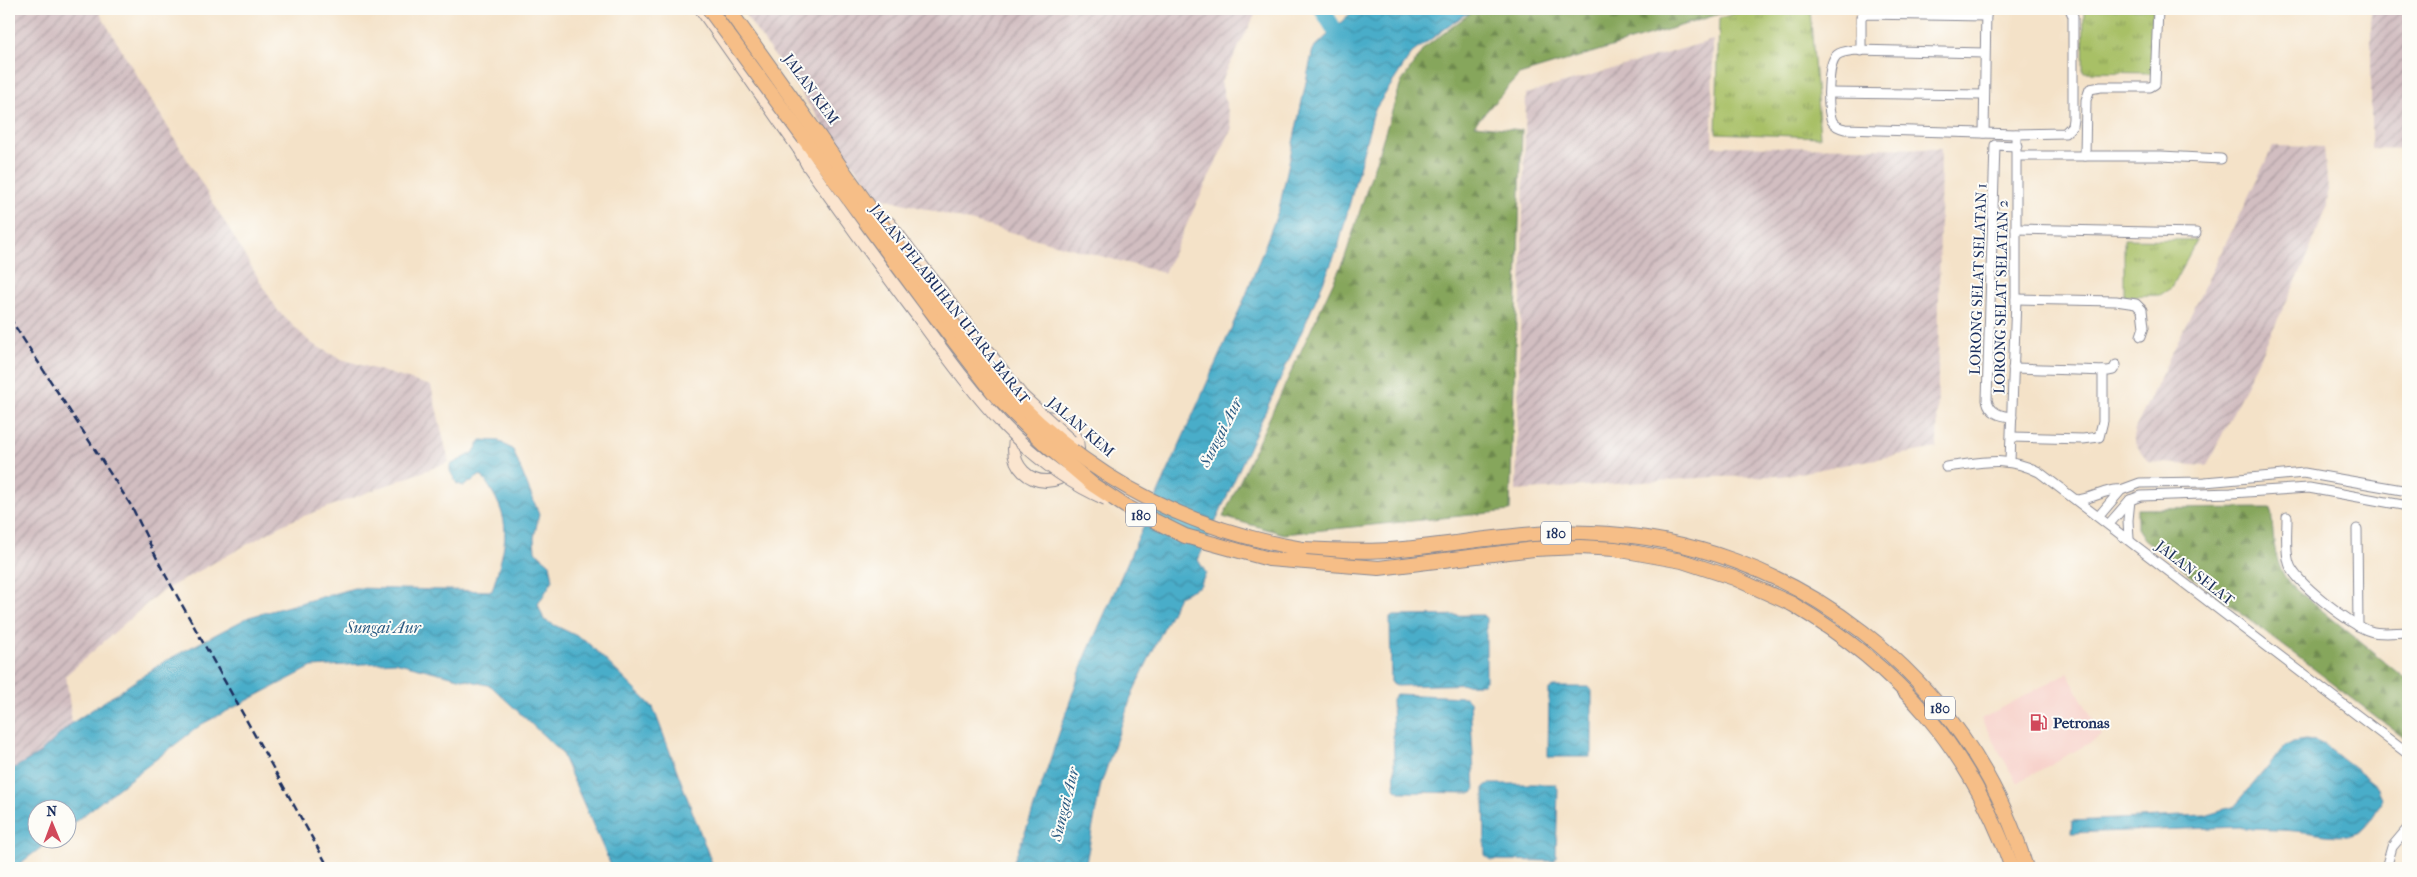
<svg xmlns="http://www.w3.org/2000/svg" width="2417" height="877" font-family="'IM FELL French Canon',serif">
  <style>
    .built { fill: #f7d0c9 }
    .industrial { fill: url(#industrial-furrows) }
    .grass { fill: url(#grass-tufts); stroke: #627862 }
    .forest { fill: url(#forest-firs); stroke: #506a5c }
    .water { fill: url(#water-waves); stroke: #326e94 }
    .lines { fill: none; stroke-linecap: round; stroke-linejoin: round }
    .river { stroke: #4aadc9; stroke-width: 16 }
    .street-casing { stroke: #888893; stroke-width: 11 }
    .secondary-casing { stroke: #888893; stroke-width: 14 }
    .primary-casing { stroke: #888893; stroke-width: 16 }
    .street { stroke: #fff; stroke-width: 9 }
    .secondary { stroke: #fbe5cf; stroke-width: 12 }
    .primary { stroke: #f6be87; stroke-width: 14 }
    .rail { stroke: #1b2f5e; stroke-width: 2.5; stroke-dasharray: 8 4; stroke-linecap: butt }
    .secondary-bridge-casing { stroke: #888893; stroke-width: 14; stroke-linecap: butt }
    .primary-bridge-casing { stroke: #888893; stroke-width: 16; stroke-linecap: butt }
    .secondary-bridge { stroke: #fbe5cf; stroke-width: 12 }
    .primary-bridge { stroke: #f6be87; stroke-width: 14 }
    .labels { text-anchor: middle; stroke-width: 4; stroke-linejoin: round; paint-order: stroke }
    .shield { fill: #fdfcf7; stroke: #5f6c8c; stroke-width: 1 }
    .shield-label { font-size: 14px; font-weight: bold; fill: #1b2f5e }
    .street-label { font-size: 15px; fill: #1b2f5e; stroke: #fdfcf7 }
    .poi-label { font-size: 15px; font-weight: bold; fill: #1b2f5e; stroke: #fdfcf7; text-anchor: start }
    .water-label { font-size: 16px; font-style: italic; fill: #2b5b83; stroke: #fdfcf7 }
  </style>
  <defs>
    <pattern id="industrial-furrows" width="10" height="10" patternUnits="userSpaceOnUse" patternTransform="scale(1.25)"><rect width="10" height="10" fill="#d2bec1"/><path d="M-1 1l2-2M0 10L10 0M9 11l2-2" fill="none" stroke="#aa9ba0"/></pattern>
    <pattern id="grass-tufts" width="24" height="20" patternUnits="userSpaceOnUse" patternTransform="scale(1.25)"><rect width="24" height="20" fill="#a8c066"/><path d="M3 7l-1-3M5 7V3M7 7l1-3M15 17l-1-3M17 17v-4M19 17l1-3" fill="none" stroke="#889c57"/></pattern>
    <pattern id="forest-firs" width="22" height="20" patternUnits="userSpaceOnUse" patternTransform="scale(1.25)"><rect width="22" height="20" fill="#86a65b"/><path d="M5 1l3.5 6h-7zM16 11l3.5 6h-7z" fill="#6d884e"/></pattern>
    <pattern id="water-waves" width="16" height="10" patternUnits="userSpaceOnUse" patternTransform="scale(1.25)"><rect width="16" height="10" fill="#4aadc9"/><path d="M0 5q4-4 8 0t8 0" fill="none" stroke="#3d8da6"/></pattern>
  </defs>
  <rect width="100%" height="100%" fill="#fdfcf7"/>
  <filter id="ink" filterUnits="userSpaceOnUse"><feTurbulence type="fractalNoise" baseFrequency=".02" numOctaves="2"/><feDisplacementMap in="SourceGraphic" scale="10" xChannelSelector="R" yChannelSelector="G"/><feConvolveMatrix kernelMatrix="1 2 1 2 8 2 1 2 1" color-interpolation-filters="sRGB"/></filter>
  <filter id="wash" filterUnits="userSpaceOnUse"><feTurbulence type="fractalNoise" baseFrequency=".0096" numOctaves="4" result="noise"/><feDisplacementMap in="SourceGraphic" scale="20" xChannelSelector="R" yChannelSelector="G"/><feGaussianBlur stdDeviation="1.12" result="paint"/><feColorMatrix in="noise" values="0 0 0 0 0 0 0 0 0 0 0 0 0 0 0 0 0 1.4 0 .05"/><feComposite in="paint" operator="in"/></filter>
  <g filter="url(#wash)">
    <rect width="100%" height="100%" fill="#f4e2c8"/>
    <path class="built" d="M 2067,673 L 2102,736 L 2017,783 L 1981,719 Z"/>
    <g class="industrial">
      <path d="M 9,9 L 97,9 L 278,311 L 311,343 L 338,358 L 431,386 L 449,462 L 288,522 L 159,593 L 66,675 L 72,723 L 39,754 L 9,771 Z"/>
      <path d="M 741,9 L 1258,9 L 1221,82 L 1232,128 L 1164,273 L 880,197 L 847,158 Z"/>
      <path d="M 2371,9 L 2408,9 L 2408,149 L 2371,148 Z"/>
      <path d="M 1713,40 L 1712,146 L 1941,149 L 1937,448 L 1782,476 L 1714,477 L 1516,491 L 1526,94 Z"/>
      <path d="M 2273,146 L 2324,147 L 2328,190 L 2327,205 L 2304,265 L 2207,466 L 2148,462 L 2135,443 L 2133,437 L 2135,429 Z"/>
    </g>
    <g class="grass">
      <path d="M 1751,9 L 1810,9 L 1820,137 L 1716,133 L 1719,18 Z"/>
      <path d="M 2084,9 L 2153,9 L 2152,73 L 2083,72 Z"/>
      <path d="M 2124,239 L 2197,240 L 2171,288 L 2160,295 L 2124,296 Z"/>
    </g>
    <g class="forest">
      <path d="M 1484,9 L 1736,9 L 1519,75 L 1474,125 L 1522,130 L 1510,511 L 1284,534 L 1223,517 L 1345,257 L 1401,83 L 1424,48 L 1473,11 Z"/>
      <path d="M 2271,508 C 2274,537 2272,561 2290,584 L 2408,681 L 2408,741 L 2144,539 L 2137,528 L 2137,509 Z"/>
    </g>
    <g class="water">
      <path d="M 1355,9 L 1480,9 L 1464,15 L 1412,53 L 1374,111 L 1338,248 L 1307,320 L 1198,560 L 1206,573 L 1200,586 L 1179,596 L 1133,692 L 1101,784 L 1085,868 L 1011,868 L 1029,822 L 1084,660 L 1246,295 L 1279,209 L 1313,49 Z"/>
      <path d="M 481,440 L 499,441 L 513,450 L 539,514 L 534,538 L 535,551 L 550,564 L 553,580 L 538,604 L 544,620 L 585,640 L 653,707 L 711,861 L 717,868 L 612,868 L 561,752 L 491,686 L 395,662 L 312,667 L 202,724 L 68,827 L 68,810 L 38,810 L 38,840 L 51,840 L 14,868 L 9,868 L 9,771 L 39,754 L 72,723 L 165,661 L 249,617 L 354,588 L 492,591 C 507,540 515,521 481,475 L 464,486 L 457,484 L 450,471 L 450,465 L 473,453 Z"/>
      <path d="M 1483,615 L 1486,618 L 1486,681 L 1483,684 L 1396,686 L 1391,683 L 1390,618 L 1393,616 Z"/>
      <path d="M 1553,687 L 1589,687 L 1592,691 L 1592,753 L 1590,757 L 1548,757 L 1549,689 Z"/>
      <path d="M 1396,694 L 1465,697 L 1470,701 L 1475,790 L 1473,793 L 1400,792 L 1395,788 L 1392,699 Z"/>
      <path d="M 2305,740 L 2316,741 L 2326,746 L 2377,786 L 2382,799 C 2380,807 2365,831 2357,833 C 2340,840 2312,832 2295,831 C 2276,829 2259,831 2240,827 L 2071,833 L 2072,821 L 2205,815 L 2235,806 L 2283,748 L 2293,742 Z"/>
      <path d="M 1488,784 L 1555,784 L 1558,789 L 1556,857 L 1553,861 L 1491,860 L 1485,855 L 1484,787 Z"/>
    </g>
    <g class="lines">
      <path class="river" d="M 1322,9 L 1345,47"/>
    </g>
  </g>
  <g filter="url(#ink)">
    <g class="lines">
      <defs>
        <g id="street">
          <path d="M 1861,51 L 1861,17 L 1863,14 L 1986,16"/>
          <path d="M 1984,53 L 1856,50 C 1850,51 1842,51 1837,55 C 1827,63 1827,109 1832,121 C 1835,126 1840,128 1845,129 L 2016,134 L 2065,133 L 2072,126 L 2073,119 L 2073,16 L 2070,9"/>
          <path d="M 1829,93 L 1984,95"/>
          <path d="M 1984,133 L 1986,9"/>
          <path d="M 2017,156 L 2161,156 L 2221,159"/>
          <path d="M 2085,156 L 2086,100 L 2090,89 L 2101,87 L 2150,87 L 2155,84 L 2158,9"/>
          <path d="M 2016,229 L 2196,233"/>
          <path d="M 2016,299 L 2116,301 L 2136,304 L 2142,310 L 2144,327 L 2141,336"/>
          <path d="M 2013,368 L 2108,371 L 2113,370 L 2116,365"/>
          <path d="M 2012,417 C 2000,416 1990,413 1987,400 L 1995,145 L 2017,146"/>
          <path d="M 2012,437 L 2083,439 L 2099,437 L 2103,421 L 2103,371"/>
          <path d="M 2010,461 L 2016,299 L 2016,134"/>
          <path d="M 1946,467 C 1981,463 2006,455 2039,472 L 2408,754"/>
          <path d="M 2077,500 C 2092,499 2108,488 2121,490"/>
          <path d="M 2099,516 L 2121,490 L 2140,483 L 2205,482 L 2304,473 L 2408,491"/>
          <path d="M 2287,517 C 2287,532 2285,550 2289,563 C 2294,582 2351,625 2370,631 C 2381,635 2397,632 2408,632"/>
          <path d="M 2109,524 L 2130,500 L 2141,496 L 2231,493 L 2309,488 L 2408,506"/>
          <path d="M 2357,529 L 2358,626"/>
          <path d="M 2129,539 L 2128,520 L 2130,500"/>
          <path d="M 2386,868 L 2392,847 L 2408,828"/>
        </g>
        <g id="secondary">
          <path d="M 701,9 L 799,149 L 842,199"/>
          <path d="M 889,223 L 1022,396"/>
          <path d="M 973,376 L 987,396 L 1019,431"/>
          <circle cx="1046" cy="449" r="32"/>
        </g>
        <g id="primary">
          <path d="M 1302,549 C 1331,550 1361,552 1390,550 C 1457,545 1524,530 1592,533 C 1790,539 1970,678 2026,868"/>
          <path d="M 1792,604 C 1900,668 1970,749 2012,868"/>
        </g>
      </defs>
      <use href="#street" class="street-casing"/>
      <use href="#secondary" class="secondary-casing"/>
      <use href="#primary" class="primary-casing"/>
      <use href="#street" class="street"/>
      <use href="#secondary" class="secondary"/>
      <use href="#primary" class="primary"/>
      <path class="rail" d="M 9,317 L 132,507 L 162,569 L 329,868"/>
      <defs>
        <g id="secondary-bridge">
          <path d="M 799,149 L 807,164 C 843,215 879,265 916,314 C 969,386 1021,463 1106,499"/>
          <path d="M 1022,396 L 1072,442"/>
        </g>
        <g id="primary-bridge">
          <path d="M 709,9 L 926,304 L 997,397 L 1046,445 L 1093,485 L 1125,506 L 1185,536 L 1269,559 L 1379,568 L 1534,549 L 1580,547 L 1615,549 L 1682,561 L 1734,578 L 1792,604"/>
          <path d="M 728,9 C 789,92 847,178 909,262 C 942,307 979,365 1019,404 C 1098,483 1192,530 1302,549"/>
        </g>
      </defs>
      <use href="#secondary-bridge" class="secondary-bridge-casing"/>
      <use href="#primary-bridge" class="primary-bridge-casing"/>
      <use href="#secondary-bridge" class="secondary-bridge"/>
      <use href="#primary-bridge" class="primary-bridge"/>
    </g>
  </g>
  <defs>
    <symbol id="fuel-bare" viewBox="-9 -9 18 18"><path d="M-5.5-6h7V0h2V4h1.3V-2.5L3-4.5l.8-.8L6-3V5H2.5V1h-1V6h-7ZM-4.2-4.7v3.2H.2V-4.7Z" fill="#d1495b" stroke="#fdfcf7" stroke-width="2.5" paint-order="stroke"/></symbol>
  </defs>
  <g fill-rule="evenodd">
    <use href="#fuel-bare" x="2026" y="710" width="25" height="25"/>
  </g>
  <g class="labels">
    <g class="shield">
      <rect x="1126" y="503.5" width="30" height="23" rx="4"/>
      <rect x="1541" y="521.5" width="30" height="23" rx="4"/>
      <rect x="1925" y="696.5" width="30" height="23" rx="4"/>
    </g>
    <g class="shield-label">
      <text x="1141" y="520">180</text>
      <text x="1556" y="538">180</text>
      <text x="1940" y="713">180</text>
    </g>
    <g class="street-label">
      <text transform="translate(811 89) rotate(54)" y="5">JALAN KEM</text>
      <text transform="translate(1978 279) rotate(-88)" y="5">LORONG SELAT SELATAN 1</text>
      <text transform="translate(2001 297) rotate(-89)" y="5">LORONG SELAT SELATAN 2</text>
      <text transform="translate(950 304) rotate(52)" y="5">JALAN PELABUHAN UTARA-BARAT</text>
      <text transform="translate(1081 427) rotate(41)" y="5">JALAN KEM</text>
      <text transform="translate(2195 573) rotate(38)" y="5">JALAN SELAT</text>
    </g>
    <g class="poi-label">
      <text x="2053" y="728">Petronas</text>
    </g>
    <g class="water-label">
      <text transform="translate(1220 432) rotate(-63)" y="6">Sungai Aur</text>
      <text x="383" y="633">Sungai Aur</text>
      <text transform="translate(1064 804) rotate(-76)" y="6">Sungai Aur</text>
    </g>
  </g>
  <rect width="2417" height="877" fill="none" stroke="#fdfcf7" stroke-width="30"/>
  <g transform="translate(52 824) rotate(359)"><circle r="24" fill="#fdfcf7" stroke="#a3aaba"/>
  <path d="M0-4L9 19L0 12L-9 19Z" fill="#d1495b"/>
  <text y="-8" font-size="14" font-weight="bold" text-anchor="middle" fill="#1b2f5e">N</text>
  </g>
</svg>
